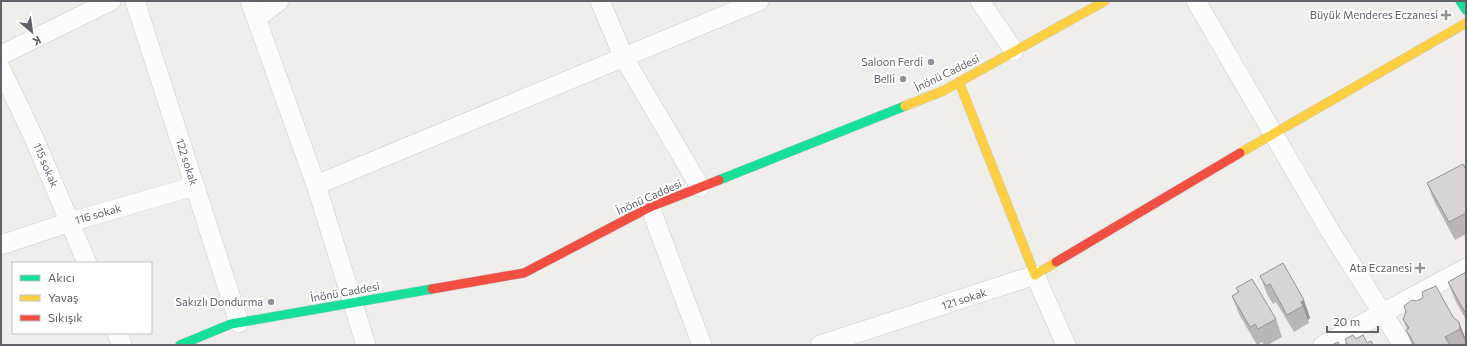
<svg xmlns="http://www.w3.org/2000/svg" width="1467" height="346" font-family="Commissioner,sans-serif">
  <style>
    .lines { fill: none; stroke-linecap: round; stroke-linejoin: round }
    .street-casing { stroke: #cbcccc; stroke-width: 20 }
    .fast-casing { stroke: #cacacb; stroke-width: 10 }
    .slow-casing { stroke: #cacacb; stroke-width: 10 }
    .jam-casing { stroke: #cacacb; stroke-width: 10 }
    .street { stroke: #fdfcfc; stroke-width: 19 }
    .fast { stroke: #16e098; stroke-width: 9 }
    .slow { stroke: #ffcf43; stroke-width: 9 }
    .jam { stroke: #f24e42; stroke-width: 9 }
    .wall { fill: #b8b7b5 }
    .shaded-wall { fill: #969594 }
    .building { fill: #d6d5d3; stroke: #969594 }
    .poi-dot { fill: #919496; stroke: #fff; stroke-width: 1.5 }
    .labels { text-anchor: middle; stroke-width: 4; stroke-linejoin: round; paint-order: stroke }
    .poi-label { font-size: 11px; fill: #5f6368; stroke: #fff; text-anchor: end }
    .street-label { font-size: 11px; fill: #5f6368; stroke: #fff }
  </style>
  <rect width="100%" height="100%" fill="#efeeea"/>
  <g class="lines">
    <defs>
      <g id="street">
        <path d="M 135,1 L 239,323"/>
        <path d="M 250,1 L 316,185"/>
        <path d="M 600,1 L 624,58 L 700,187"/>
        <path d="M 980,1 L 1014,51"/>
        <path d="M 1196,1 L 1330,231 L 1403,345"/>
        <path d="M 257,18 L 279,1"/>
        <path d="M 1,55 L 111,1"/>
        <path d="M 1,69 L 34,138 L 87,263"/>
        <path d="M 650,207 L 702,345"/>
        <path d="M 1,245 L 70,222 L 195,186"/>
        <path d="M 117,333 L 122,345"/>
        <path d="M 366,345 L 316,185 L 759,1"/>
        <path d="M 820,345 L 1035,275 L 1066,345"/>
        <path d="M 1323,345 L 1466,268"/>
      </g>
      <g id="fast">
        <path d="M 1460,1 L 1466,10"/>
        <path d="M 719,180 L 905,106"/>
        <path d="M 180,345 L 231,324 L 432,289"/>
      </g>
      <g id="slow">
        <path d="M 959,82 L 1035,275 L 1056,262"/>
        <path d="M 905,106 L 943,91 L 1105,1"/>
        <path d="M 1240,153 L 1466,23"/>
      </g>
      <g id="jam">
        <path d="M 1056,262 L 1240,153"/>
        <path d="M 432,289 L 524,273 L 650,207 L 719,180"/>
      </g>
    </defs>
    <use href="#street" class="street-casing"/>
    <use href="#fast" class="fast-casing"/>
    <use href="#slow" class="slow-casing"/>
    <use href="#jam" class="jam-casing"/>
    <use href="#street" class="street"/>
    <use href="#fast" class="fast"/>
    <use href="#slow" class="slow"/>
    <use href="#jam" class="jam"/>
  </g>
  <g class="wall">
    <path d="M 1466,170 L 1466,234 L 1455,240 L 1434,201 L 1427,183 Z"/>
    <path d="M 1283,263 L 1310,318 L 1308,320 L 1309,323 L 1294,332 L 1276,302 L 1273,304 L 1267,294 L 1260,276 Z"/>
    <path d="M 1466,272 L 1466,320 L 1455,300 L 1448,282 Z"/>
    <path d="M 1236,288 L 1276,319 L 1282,337 L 1268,345 L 1264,345 L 1262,342 L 1257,345 L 1239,314 L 1232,296 L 1238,293 Z"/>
    <path d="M 1453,317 L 1459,322 L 1466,340 L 1466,345 L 1412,345 L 1406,330 L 1407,329 L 1403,319 Z"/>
  </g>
  <g class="shaded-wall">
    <path d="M 1304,300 L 1310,318 L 1308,320 L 1303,306 L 1301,302 Z"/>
    <path d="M 1459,322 L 1466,340 L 1466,344 L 1460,329 Z"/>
  </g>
  <g class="building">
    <path d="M 1463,164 L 1466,170 L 1466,213 L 1449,222 L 1427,183 Z"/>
    <path d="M 1283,263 L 1304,300 L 1301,302 L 1303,306 L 1287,315 L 1270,284 L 1266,286 L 1260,276 Z"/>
    <path d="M 1466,272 L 1466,314 L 1448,282 Z"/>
    <path d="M 1252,279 L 1276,319 L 1258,329 L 1255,324 L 1250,327 L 1232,296 L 1239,292 L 1236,288 Z"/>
    <path d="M 1436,286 L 1453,317 L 1459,322 L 1460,329 L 1445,337 L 1450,345 L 1415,345 L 1406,330 L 1409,328 L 1403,319 L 1406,312 L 1404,306 L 1412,300 L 1416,301 L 1423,298 L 1422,292 Z"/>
    <path d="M 1353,335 L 1356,339 L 1363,335 L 1367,343 L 1371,341 L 1373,345 L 1344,345 L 1347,343 L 1345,339 Z"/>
    <path d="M 1338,342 L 1340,345 L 1332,345 Z"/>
  </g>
  <g class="poi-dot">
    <path d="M1444 9h4v4h4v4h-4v4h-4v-4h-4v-4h4z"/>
    <circle cx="931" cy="62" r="4"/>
    <circle cx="903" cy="79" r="4"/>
    <path d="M1418 262h4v4h4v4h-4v4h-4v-4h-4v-4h4z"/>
    <circle cx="271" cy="302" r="4"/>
  </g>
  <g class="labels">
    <g class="poi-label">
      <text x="1438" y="19">Büyük Menderes Eczanesi</text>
      <text x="923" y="66">Saloon Ferdi</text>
      <text x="895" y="83">Belli</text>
      <text x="1412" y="272">Ata Eczanesi</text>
      <text x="263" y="306">Sakızlı Dondurma</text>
    </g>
    <g class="street-label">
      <text transform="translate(947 73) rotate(-26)" y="4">İnönü Caddesi</text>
      <text transform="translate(187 162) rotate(72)" y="4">122 sokak</text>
      <text transform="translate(46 165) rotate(67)" y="4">115 sokak</text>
      <text transform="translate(649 197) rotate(-24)" y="4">İnönü Caddesi</text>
      <text transform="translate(98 214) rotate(-16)" y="4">116 sokak</text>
      <text transform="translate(345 292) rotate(-10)" y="4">İnönü Caddesi</text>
      <text transform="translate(964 299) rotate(-18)" y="4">121 sokak</text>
    </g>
  </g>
  <rect width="1467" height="346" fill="none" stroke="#5f6368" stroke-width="4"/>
  <rect x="12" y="262" width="140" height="72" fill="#ffffff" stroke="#bfc1c3"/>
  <rect x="20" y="275" width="20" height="6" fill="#16e098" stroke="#bfc1c3"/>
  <text x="48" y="282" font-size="12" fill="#5f6368">Akıcı</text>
  <rect x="20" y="295" width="20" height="6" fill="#ffcf43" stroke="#bfc1c3"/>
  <text x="48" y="302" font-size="12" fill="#5f6368">Yavaş</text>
  <rect x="20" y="315" width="20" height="6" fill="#f24e42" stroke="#bfc1c3"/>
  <text x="48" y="322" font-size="12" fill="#5f6368">Sıkışık</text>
  <g transform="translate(32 32) rotate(151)" stroke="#ffffff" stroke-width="3" paint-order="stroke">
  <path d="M0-3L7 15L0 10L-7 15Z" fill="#5f6368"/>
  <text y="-6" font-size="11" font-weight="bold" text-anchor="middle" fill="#5f6368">K</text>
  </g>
  <path d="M1327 326v6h51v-6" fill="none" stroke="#5f6368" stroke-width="2"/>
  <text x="1333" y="326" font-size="12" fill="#5f6368" stroke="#ffffff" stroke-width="3" paint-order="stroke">20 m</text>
</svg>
